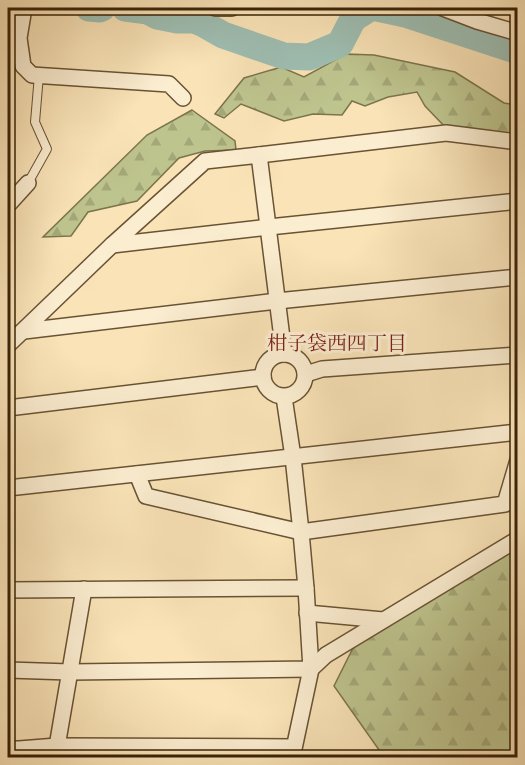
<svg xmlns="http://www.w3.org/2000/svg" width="525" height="765" font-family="'IM FELL English','Noto Serif JP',serif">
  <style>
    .forest { fill: url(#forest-firs); stroke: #7c744c; stroke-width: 1.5 }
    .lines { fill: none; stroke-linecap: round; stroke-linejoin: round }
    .river { stroke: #9ebeb2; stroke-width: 27 }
    .service-casing { stroke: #695334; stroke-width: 10 }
    .minor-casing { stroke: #695334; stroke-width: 18 }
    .service { stroke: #fbedd0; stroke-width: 8 }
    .minor { stroke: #fbedd0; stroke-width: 15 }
    .labels { text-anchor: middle; stroke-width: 6; stroke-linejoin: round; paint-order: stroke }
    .neighbourhood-label { font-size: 20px; fill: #7a1f14; stroke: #fbedd0 }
  </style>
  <defs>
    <pattern id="forest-firs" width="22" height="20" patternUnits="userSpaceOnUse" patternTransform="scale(1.5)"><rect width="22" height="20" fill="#bec48e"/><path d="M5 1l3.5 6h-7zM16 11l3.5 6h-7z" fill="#a4a879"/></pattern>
  </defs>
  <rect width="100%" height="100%" fill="#f9e3b7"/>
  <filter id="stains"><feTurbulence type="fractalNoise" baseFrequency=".00333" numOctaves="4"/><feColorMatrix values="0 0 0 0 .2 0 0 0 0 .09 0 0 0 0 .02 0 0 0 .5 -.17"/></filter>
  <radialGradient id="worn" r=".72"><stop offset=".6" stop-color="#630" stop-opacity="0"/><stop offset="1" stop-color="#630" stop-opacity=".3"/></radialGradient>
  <g class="forest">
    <path d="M 346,54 L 374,55 L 455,72 L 504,103 L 517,105 L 517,135 L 449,131 L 425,106 L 417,92 L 388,97 L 365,106 L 352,101 L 342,115 L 313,114 L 284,121 L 241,104 L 224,118 L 215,114 L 244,78 L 281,67 L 304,77 Z"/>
    <path d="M 192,110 L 235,141 L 236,150 L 205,151 L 179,158 L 137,201 L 88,212 L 71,236 L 43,237 L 147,135 Z"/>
    <path d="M 517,544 L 517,757 L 384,757 L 334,686 L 354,646 Z"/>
  </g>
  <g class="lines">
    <g class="river">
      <path d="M 89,8 L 100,9 L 102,8"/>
      <path d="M 125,8 L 148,11 L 157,16 L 177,20 L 194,20 L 202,23 L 223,35 L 284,56 L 309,57 L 340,44 L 353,19 L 370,8"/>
      <path d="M 377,8 L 405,14 L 518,51"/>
    </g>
    <defs>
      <path id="service" d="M 28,183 L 47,149 L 35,122 L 39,75"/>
      <g id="minor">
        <path d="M 24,8 L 19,38 L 23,66 L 32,75 L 169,84 L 183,98"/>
        <path d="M 215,8 L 232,8"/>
        <path d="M 443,8 L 477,21 L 518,33"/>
        <path d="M 259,155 L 446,133 L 518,142"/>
        <path d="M 8,205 L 28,183"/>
        <path d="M 112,245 L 269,227 L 518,201"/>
        <path d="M 24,331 L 277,301 L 518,277"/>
        <path d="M 8,345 L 112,245 L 205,161 L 259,155 L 284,354"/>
        <circle cx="284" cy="375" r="21"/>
        <path d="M 306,374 L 322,369 L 518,355"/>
        <path d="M 284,397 L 293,457 L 301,532 L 306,588 L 311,669 L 292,758"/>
        <path d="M 8,408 L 263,377"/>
        <path d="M 137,474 L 146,496 L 301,532 L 505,504 L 518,460"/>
        <path d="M 8,488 L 518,432"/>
        <path d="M 8,590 L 306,588"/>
        <path d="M 307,613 L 383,620"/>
        <path d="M 8,670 L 70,672 L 311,669 L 326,655 L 518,539"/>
        <path d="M 8,749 L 19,749 L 57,746 L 294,747"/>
        <path d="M 55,758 L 84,589"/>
      </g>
    </defs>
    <use href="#service" class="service-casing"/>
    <use href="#minor" class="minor-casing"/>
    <use href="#service" class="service"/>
    <use href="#minor" class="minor"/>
  </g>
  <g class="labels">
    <g class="neighbourhood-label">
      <text x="337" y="350">柑子袋西四丁目</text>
    </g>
  </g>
  <rect width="525" height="765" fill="none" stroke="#f9e3b7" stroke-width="30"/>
  <rect x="9" y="9" width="507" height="747" fill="none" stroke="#392309" stroke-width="3"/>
  <rect x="15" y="15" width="495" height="735" fill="none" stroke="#392309" stroke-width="1.5"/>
  <rect width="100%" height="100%" filter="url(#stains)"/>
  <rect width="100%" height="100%" fill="url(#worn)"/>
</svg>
